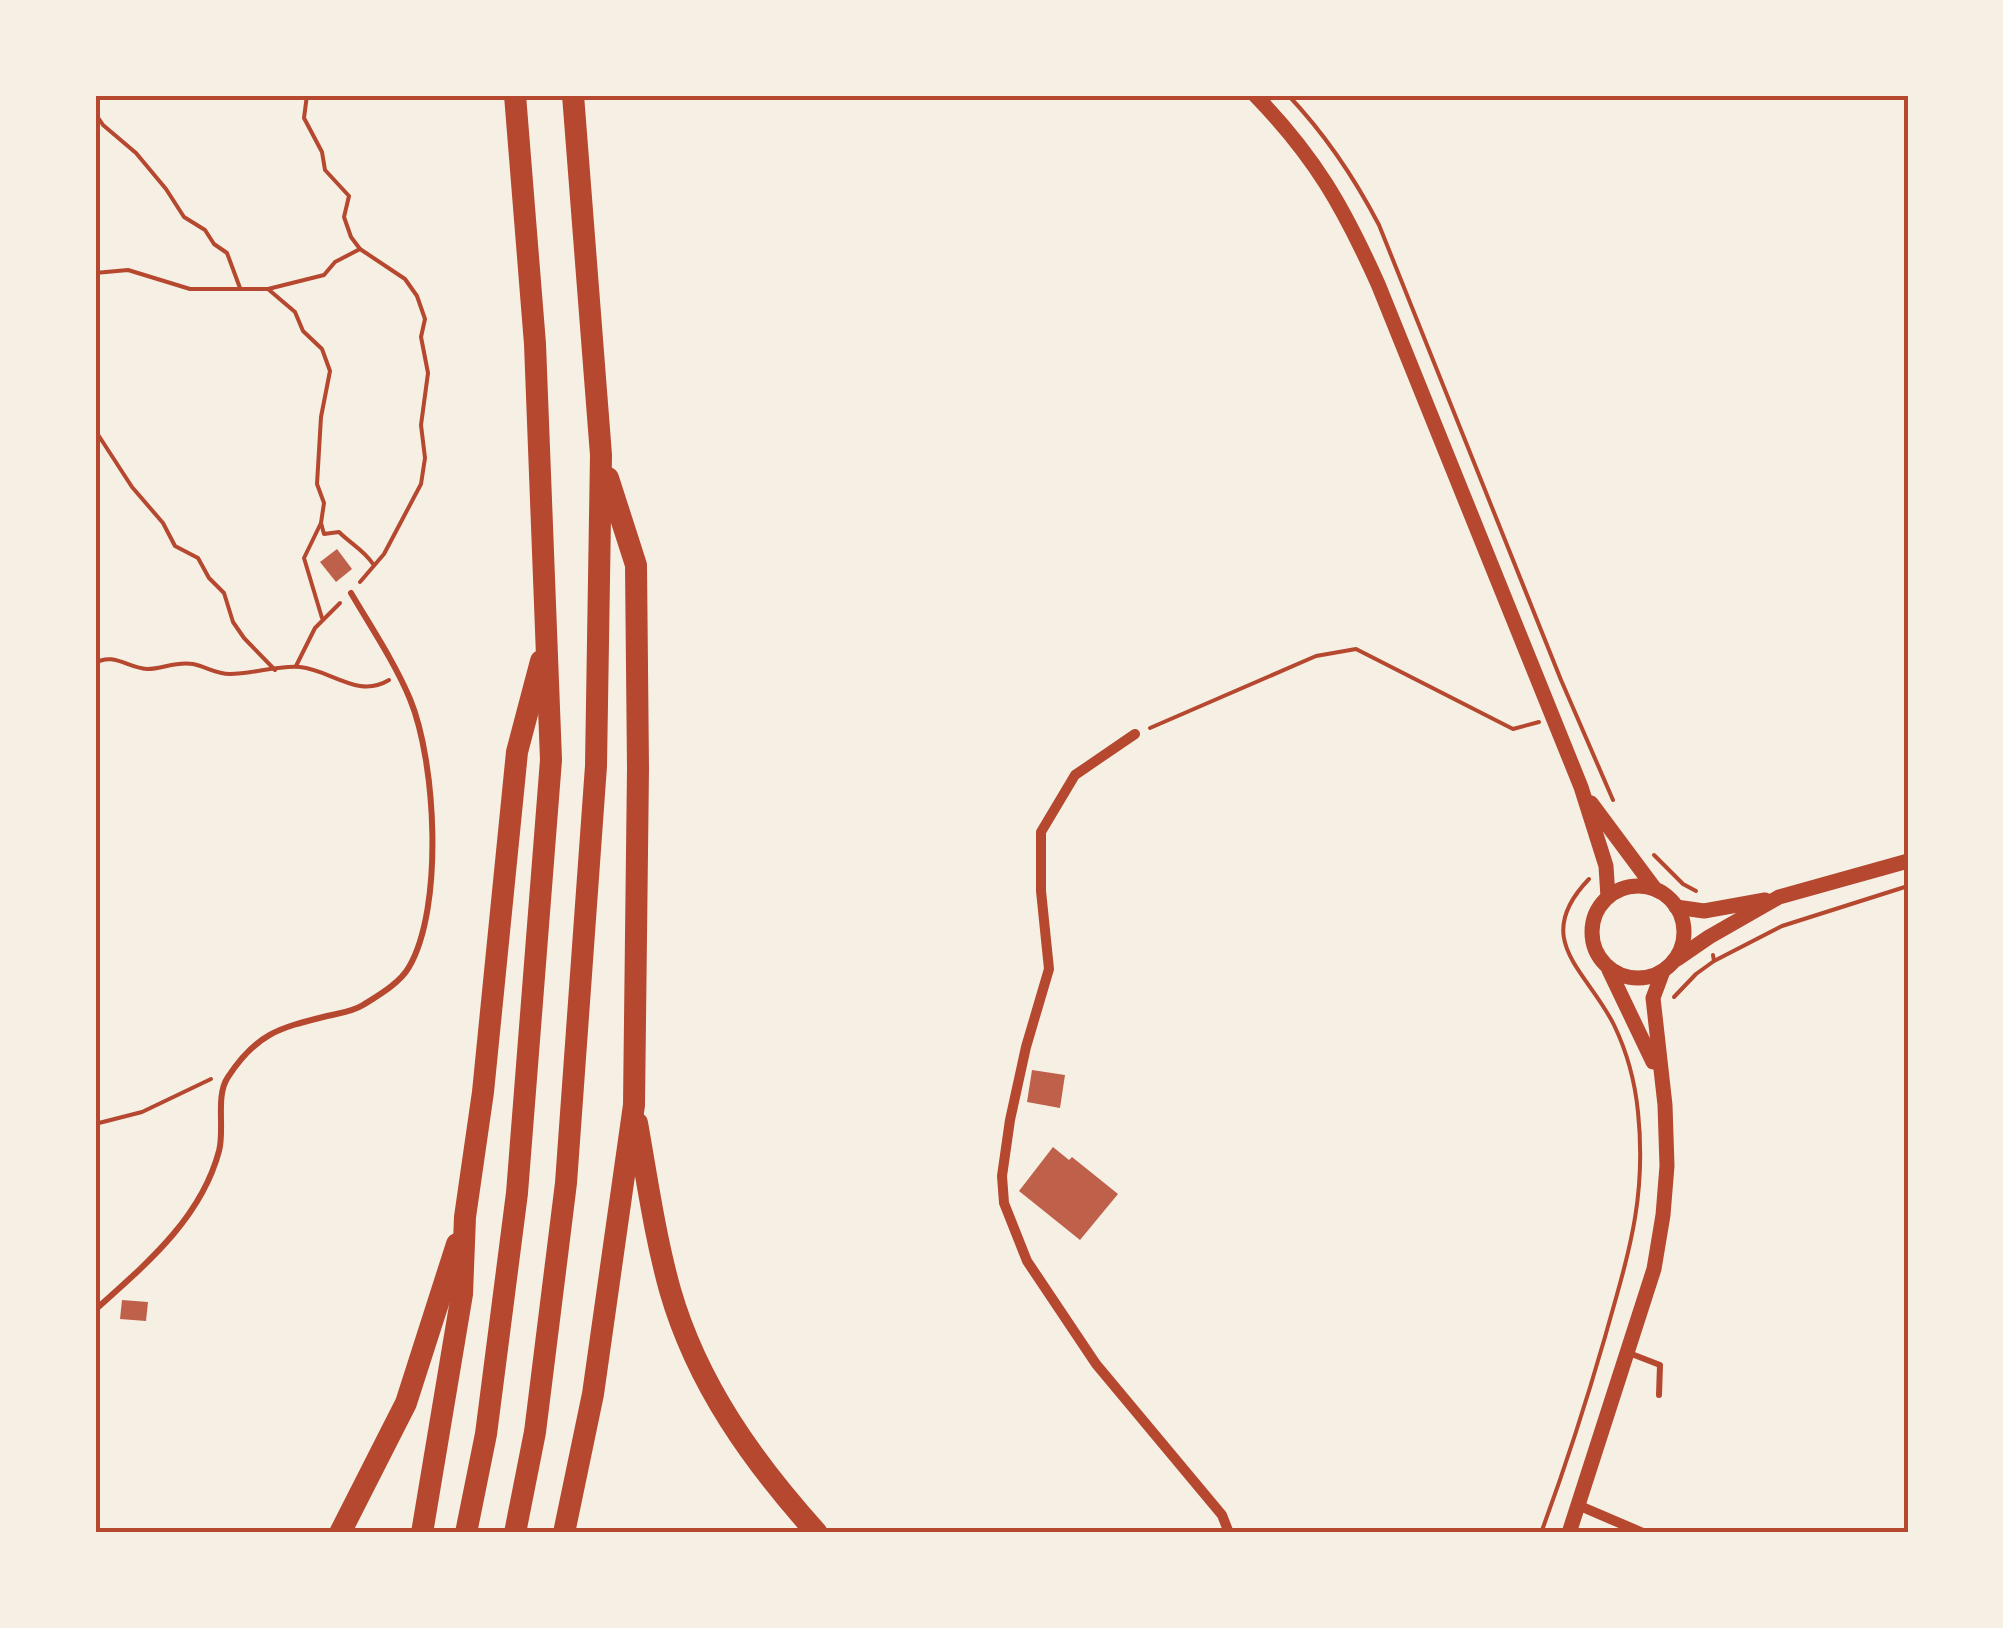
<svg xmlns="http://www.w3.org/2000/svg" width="2003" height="1628" font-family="Figtree,sans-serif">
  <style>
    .building { fill: #bf614a }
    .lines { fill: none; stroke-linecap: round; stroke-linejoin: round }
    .path { stroke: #b5482f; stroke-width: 4 }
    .service { stroke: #b5482f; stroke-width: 6 }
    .minor { stroke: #b5482f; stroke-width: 10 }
    .tertiary { stroke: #b5482f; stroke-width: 15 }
    .motorway { stroke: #b5482f; stroke-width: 22 }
    .neatline { fill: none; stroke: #b5482f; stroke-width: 4 }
  </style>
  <rect width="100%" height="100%" fill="#f6efe4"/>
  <g class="building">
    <path d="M 337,549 L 352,569 L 336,582 L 320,562 Z"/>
    <path d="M 1032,1070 L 1065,1075 L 1060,1108 L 1027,1102 Z"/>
    <path d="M 1053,1147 L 1069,1160 L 1072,1157 L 1118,1194 L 1080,1240 L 1019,1191 Z"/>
    <path d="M 122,1300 L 148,1302 L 146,1321 L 120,1319 Z"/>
  </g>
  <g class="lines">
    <g class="path">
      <path d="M 307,95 L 304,118 L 322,152 L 325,170 L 349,196 L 344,217 L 351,237 L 360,249 L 405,279 L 417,296 L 425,319 L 421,337 L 428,373 L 421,425 L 425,458 L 421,484 L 384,554 L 360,582"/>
      <path d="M 1288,95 C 1325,134 1354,177 1379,225 L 1561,680 L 1613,800"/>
      <path d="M 95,113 L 103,125 L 136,153 L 166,189 L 184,217 L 205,230 L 214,244 L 227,253 L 240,288"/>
      <path d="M 95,273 L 128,270 L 190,289 L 268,289 L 324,275 L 335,262 L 360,249"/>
      <path d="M 268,289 L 295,312 L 303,331 L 322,349 L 330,371 L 321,417 L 317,484 L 324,503 L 321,523 L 304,558 L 322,618"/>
      <path d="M 95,430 L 132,487 L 163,523 L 175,546 L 198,558 L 209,578 L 224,593 L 233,622 L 244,638 L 275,670"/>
      <path d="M 321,523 L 324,534 L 339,532 C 351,544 364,550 373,564"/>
      <path d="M 95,663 C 114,652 127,668 147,669 C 163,669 175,661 193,664 C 207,667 216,674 230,674 C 253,674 278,665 300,667 C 331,670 358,699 389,680"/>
      <path d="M 296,666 L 315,628 L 340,603"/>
      <path d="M 1150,728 L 1316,656 L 1356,649 L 1513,729 L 1539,722"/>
      <path d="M 1654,855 L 1683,884 L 1696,891"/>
      <path d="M 1714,961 L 1782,926 L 1908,886"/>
      <path d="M 1674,997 L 1696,974 L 1714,961 L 1713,955"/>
      <path d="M 95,1124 L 142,1112 L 211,1079"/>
      <path d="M 1541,1533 C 1565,1468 1586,1403 1605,1337 C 1628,1255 1647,1199 1638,1112 C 1635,1082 1627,1052 1614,1025 C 1587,970 1530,940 1589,879"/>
    </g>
    <g class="service">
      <path d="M 95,1310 C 145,1265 201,1219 219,1151 C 225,1129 215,1096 228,1077 C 257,1033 279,1028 327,1016 C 339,1013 352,1012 363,1005 C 379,995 400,983 409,967 C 444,907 436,762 410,699 C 395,663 371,627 351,593"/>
      <path d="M 1629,1353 L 1660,1365 L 1659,1395"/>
    </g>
    <g class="minor">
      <path d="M 1135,734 L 1075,775 L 1041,832 L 1041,891 L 1049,969 L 1026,1047 L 1010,1120 L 1002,1176 L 1004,1203 L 1027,1261 L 1096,1364 L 1222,1515 L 1229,1533"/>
      <path d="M 1580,1506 L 1643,1533"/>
    </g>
    <g class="tertiary">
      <path d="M 1255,95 C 1315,157 1343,206 1378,284 L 1581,787 L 1606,866 L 1608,897"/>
      <path d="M 1591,803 L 1655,889"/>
      <circle cx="1638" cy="932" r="46"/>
      <path d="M 1676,907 L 1704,911 L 1765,900"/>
      <path d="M 1677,959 L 1709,937 L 1779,897 L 1908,861"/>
      <path d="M 1609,970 L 1653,1062"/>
      <path d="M 1569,1533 L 1654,1269 L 1663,1215 L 1667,1166 L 1665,1105 L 1653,998 L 1663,971"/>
    </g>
    <g class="motorway">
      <path d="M 637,1123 C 647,1179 655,1236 670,1290 C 697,1384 753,1462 817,1533"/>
      <path d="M 340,1533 L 406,1403 L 457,1244"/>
      <path d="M 422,1533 L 462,1294 L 465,1217 L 483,1092 L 517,752 L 541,661"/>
      <path d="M 466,1533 L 486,1434 L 517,1193 L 551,760 L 535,344 L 515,95"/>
      <path d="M 515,1533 L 535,1432 L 566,1183 L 596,766 L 601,455 L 573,95"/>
      <path d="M 564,1533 L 593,1394 L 634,1105 L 638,768 L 636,565 L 608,478"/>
    </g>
  </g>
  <rect width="2003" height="1628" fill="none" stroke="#f6efe4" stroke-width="195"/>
  <rect x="98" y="98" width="1808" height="1432" class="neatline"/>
</svg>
